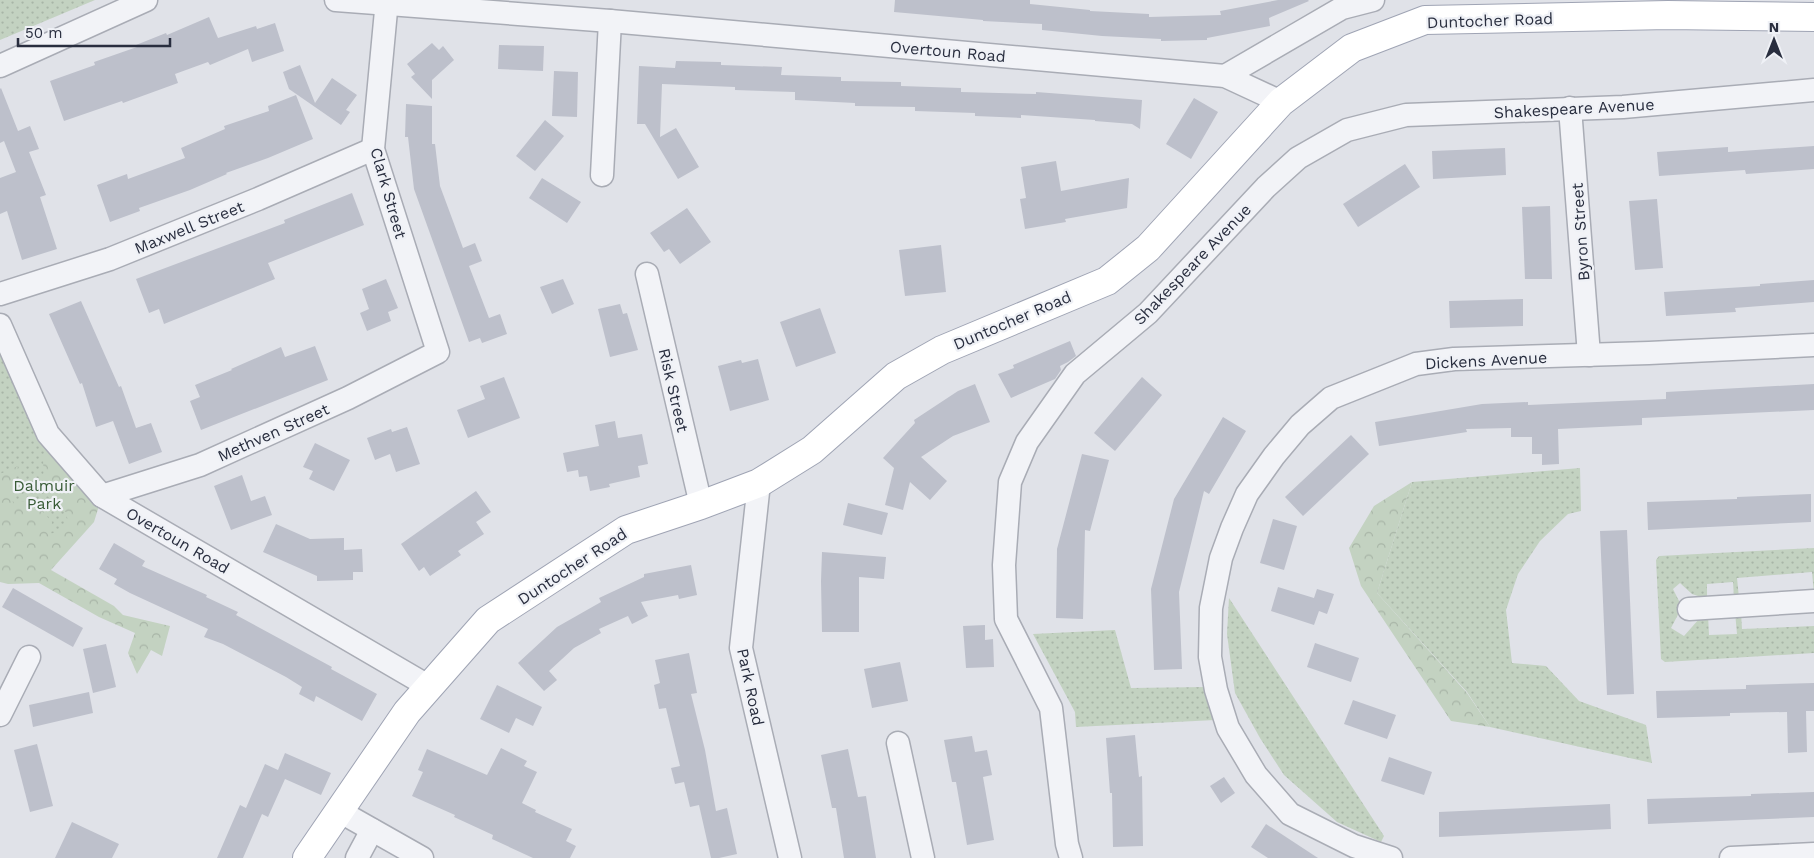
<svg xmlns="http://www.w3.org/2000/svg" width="1814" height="858" font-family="'Work Sans',sans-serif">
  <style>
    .grass { fill: url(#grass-dots) }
    .forest { fill: url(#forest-crowns) }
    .building { fill: #bdc0cb }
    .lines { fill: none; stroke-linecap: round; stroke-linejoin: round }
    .minor-casing { stroke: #a9acb5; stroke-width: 25 }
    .major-casing { stroke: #9fa4b4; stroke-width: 30 }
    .minor { stroke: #f2f3f7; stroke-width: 22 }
    .major { stroke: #fff; stroke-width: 28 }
    .labels { text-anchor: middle; stroke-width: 4.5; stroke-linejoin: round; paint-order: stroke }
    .street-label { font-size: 16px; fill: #292e3f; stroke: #eff1f6 }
    .park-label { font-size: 16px; fill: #385b36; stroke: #eff1f6 }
  </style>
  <defs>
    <pattern id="grass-dots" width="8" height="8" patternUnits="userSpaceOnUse" patternTransform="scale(1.25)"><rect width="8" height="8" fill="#c3d2c1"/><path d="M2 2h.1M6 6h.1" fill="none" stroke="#a8b5a7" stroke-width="1.8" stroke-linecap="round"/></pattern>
    <pattern id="forest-crowns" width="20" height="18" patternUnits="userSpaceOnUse" patternTransform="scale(1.25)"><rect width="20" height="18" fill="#c3d2c1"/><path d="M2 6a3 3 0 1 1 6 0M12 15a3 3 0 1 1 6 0" fill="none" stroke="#a8b5a7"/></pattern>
  </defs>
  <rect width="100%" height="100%" fill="#e0e2e8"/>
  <g class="grass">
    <path d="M 0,0 L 95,0 L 0,40 Z"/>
    <path d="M 0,325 L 48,433 L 102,496 L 28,577 L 0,558 Z"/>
    <path d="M 1580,468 L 1581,511 L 1568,514 L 1540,541 L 1518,574 L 1506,610 L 1512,663 L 1546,666 L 1579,701 L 1646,725 L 1652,763 L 1490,727 L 1467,692 L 1377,593 L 1412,482 Z"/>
    <path d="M 1814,548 L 1814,594 L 1812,572 L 1737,578 L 1739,598 L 1734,598 L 1733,582 L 1707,584 L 1707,599 L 1692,594 L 1680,583 L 1673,589 L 1682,607 L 1671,628 L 1684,636 L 1699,619 L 1708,615 L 1709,635 L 1737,634 L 1735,612 L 1741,613 L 1742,629 L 1814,626 L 1814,653 L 1665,662 L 1661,659 L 1656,560 L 1659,556 Z"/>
    <path d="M 1229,598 L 1384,836 L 1381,842 L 1337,822 L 1284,775 L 1260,738 L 1235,693 L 1227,634 Z"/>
    <path d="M 1115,630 L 1131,688 L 1207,687 L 1215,720 L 1076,727 L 1075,712 L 1033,634 Z"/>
  </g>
  <g class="forest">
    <path d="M 59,446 L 102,496 L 94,522 L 51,570 L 114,606 L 123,615 L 170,626 L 162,656 L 151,650 L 137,674 L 128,653 L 135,633 L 99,617 L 39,583 L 8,584 L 0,582 L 0,474 L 18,466 L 12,500 L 15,507 L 22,501 L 42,511 L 52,522 L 50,534 L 62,530 L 68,522 L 66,512 L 48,506 L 51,499 L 44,492 L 43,455 Z"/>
    <path d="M 1412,482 L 1377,593 L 1467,693 L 1490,727 L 1451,721 L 1361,586 L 1349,548 L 1374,506 Z"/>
  </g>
  <g class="building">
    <path d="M 895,0 L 1030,0 L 1030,4 L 1090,10 L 1090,11 L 1149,14 L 1149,17 L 1221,15 L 1220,11 L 1278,0 L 1308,0 L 1309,1 L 1269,18 L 1270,26 L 1207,38 L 1207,40 L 1161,41 L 1161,39 L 1102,36 L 1042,30 L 1042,24 L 983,21 L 983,20 L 894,12 Z"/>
    <path d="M 209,17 L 218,38 L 256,26 L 257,29 L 275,23 L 284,51 L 252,62 L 248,49 L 210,65 L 208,62 L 175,74 L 178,83 L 123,103 L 122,101 L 64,121 L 50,81 L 95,65 L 94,62 L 137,47 L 136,45 L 166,33 L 167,35 Z"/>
    <path d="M 432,43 L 439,50 L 443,46 L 454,60 L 432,80 L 432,99 L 411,77 L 415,74 L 407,64 Z"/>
    <path d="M 499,45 L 544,46 L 543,71 L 498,69 Z"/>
    <path d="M 676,61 L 721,62 L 721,65 L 782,67 L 781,75 L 841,77 L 841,81 L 901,82 L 901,86 L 961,88 L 961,92 L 1036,94 L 1036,92 L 1142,100 L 1140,129 L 1132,124 L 1095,121 L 1095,120 L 1021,115 L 1021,118 L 975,116 L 975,113 L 915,111 L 915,107 L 855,106 L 855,103 L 795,100 L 795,92 L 735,90 L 735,87 L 662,84 L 660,137 L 676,128 L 699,167 L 678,179 L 645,124 L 637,124 L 639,66 L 675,68 Z"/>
    <path d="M 300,65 L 315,103 L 332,78 L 357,95 L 346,110 L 350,112 L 341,125 L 289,89 L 283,72 Z"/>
    <path d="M 554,71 L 578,72 L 577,117 L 552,116 Z"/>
    <path d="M 1,88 L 18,131 L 30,126 L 39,149 L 29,152 L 46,195 L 40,197 L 57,249 L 22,260 L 7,211 L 0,214 L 0,178 L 16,172 L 4,141 L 0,143 L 0,89 Z"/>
    <path d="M 296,95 L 313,139 L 268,158 L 226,173 L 227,174 L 190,190 L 139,208 L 140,211 L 110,222 L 97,185 L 127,174 L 128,179 L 185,158 L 181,148 L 225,129 L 224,126 L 269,111 L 268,106 Z"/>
    <path d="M 1194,98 L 1218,112 L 1191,159 L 1166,144 Z"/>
    <path d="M 406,104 L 432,106 L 432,144 L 435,144 L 440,186 L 463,248 L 475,243 L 482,261 L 469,266 L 489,318 L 500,314 L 507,334 L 482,343 L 480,338 L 469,342 L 414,189 L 408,137 L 405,137 Z"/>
    <path d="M 545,120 L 564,136 L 535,171 L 516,156 Z"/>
    <path d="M 1814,146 L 1814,169 L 1746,174 L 1745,170 L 1659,176 L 1657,152 L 1728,147 L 1728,152 Z"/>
    <path d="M 1505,148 L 1506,175 L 1433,179 L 1432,151 Z"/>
    <path d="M 1056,161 L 1061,191 L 1129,178 L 1127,208 L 1065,219 L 1066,222 L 1025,229 L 1020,199 L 1026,198 L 1021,167 Z"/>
    <path d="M 1405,164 L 1420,187 L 1358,227 L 1343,204 Z"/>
    <path d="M 542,178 L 581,202 L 567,223 L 529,198 Z"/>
    <path d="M 352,193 L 364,225 L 268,263 L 275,279 L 164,324 L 159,309 L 149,313 L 136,279 L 285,223 L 284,220 Z"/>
    <path d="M 1657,199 L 1663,268 L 1635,270 L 1629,201 Z"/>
    <path d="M 1550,206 L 1552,279 L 1525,279 L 1522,207 Z"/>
    <path d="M 687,208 L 711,242 L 680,264 L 669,249 L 664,252 L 650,233 Z"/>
    <path d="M 941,245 L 946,292 L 905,296 L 899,250 Z"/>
    <path d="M 386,279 L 398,308 L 388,312 L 391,321 L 367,331 L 360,313 L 369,309 L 362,289 Z"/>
    <path d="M 563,279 L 574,304 L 552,314 L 540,287 Z"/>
    <path d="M 1814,280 L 1814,302 L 1735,308 L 1736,312 L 1666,316 L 1664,292 L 1760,286 L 1760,284 Z"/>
    <path d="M 1523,299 L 1523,326 L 1450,328 L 1449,301 Z"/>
    <path d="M 81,301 L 119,387 L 121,386 L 136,428 L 151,423 L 162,452 L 129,464 L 113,421 L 96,427 L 82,383 L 80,384 L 49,314 Z"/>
    <path d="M 620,304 L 623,314 L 627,313 L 638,350 L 610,357 L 598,309 Z"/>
    <path d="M 820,308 L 836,353 L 796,367 L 780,322 Z"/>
    <path d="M 1070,341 L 1076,356 L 1068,362 L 1060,366 L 1061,370 L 1055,379 L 1011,398 L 998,374 L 1014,368 L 1013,365 Z"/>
    <path d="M 315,346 L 328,380 L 201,430 L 190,401 L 200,397 L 195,385 L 232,370 L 231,369 L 281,347 L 285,357 Z"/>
    <path d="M 758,359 L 769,400 L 730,411 L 718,366 L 741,360 L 742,363 Z"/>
    <path d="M 504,377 L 520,418 L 468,438 L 457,410 L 485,399 L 480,386 Z"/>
    <path d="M 1142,377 L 1162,395 L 1115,451 L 1094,433 Z"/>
    <path d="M 975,384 L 990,422 L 953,436 L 921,457 L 947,481 L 930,500 L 910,482 L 903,510 L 885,505 L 894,468 L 883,458 L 915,423 L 914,420 L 958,391 Z"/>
    <path d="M 1814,384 L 1814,410 L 1642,418 L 1642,425 L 1558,429 L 1559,464 L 1542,465 L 1542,454 L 1532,454 L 1532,437 L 1511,437 L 1511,428 L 1466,429 L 1467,432 L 1379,446 L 1375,422 L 1482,404 L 1528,402 L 1528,405 L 1666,399 L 1666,392 Z"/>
    <path d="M 1223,417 L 1246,431 L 1209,494 L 1204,491 L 1179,592 L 1182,669 L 1154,670 L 1151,589 L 1174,499 Z"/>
    <path d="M 615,421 L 618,438 L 642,434 L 648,464 L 638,466 L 640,477 L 609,484 L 610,487 L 590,491 L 587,476 L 579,477 L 578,470 L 567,472 L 563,453 L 599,446 L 595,425 Z"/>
    <path d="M 407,427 L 420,464 L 396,472 L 390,454 L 375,460 L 367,438 L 391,429 L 392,432 Z"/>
    <path d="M 1351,435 L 1369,454 L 1303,516 L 1285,497 Z"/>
    <path d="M 315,443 L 350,460 L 334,491 L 309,479 L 313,471 L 303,467 Z"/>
    <path d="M 1082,454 L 1109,460 L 1090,531 L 1085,530 L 1083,619 L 1056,618 L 1057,549 Z"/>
    <path d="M 242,475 L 251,501 L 265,496 L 272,515 L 231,530 L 214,486 Z"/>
    <path d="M 476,491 L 491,512 L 476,522 L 484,534 L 458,551 L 461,555 L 430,576 L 424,567 L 419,571 L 401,544 Z"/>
    <path d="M 1811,494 L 1811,522 L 1648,530 L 1647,502 L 1737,499 L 1737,497 Z"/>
    <path d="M 848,503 L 888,513 L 882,535 L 843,525 Z"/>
    <path d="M 1273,519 L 1297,526 L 1284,570 L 1260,563 Z"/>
    <path d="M 276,524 L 310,539 L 344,538 L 344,550 L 362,549 L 363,572 L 353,572 L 353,580 L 317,581 L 317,576 L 263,552 Z"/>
    <path d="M 1627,530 L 1634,694 L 1607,695 L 1600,531 Z"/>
    <path d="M 114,543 L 145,561 L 142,566 L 207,595 L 206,597 L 238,612 L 236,615 L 332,667 L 331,669 L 377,694 L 362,721 L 316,696 L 314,702 L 299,694 L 302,687 L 286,677 L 223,644 L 204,637 L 208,629 L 130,593 L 114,584 L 117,579 L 99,569 Z"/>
    <path d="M 822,552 L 886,557 L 884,579 L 859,577 L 859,632 L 822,632 L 821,581 Z"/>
    <path d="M 691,565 L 697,595 L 679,599 L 678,595 L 641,602 L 648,616 L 632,624 L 628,616 L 599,629 L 601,633 L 574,648 L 549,671 L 557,680 L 544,691 L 518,663 L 557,627 L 601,602 L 599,598 L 644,577 L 644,574 Z"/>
    <path d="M 1278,587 L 1314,598 L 1317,589 L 1334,594 L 1327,614 L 1319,611 L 1314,625 L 1271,611 Z"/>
    <path d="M 13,588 L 83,628 L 73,647 L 2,607 Z"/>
    <path d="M 985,625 L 985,640 L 993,639 L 994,667 L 966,668 L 963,626 Z"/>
    <path d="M 1315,643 L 1359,658 L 1351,682 L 1307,667 Z"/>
    <path d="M 106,644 L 116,687 L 93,693 L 83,649 Z"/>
    <path d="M 689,653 L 697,693 L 691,694 L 705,750 L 716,811 L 727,808 L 737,854 L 719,858 L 711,858 L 699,805 L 690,807 L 684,782 L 675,784 L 671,768 L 680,766 L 666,708 L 659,709 L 654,685 L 660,683 L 655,660 Z"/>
    <path d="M 900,662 L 908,701 L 872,708 L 864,669 Z"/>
    <path d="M 1814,683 L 1814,711 L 1806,711 L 1807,752 L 1788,753 L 1787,712 L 1730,713 L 1730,716 L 1657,718 L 1656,691 L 1746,689 L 1746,685 Z"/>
    <path d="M 497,685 L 542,707 L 533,726 L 516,718 L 509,733 L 480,719 Z"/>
    <path d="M 89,692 L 93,713 L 33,727 L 29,705 Z"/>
    <path d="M 1353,700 L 1396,715 L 1387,739 L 1344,724 Z"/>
    <path d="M 1135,735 L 1139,777 L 1142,776 L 1143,846 L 1113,847 L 1112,793 L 1110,793 L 1106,738 Z"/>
    <path d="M 972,736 L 975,752 L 987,750 L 992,775 L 983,777 L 994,840 L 967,845 L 956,782 L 952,782 L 944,740 Z"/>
    <path d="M 37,744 L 53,806 L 30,812 L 14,750 Z"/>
    <path d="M 501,748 L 527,761 L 524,766 L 537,772 L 522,803 L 536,810 L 535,812 L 572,829 L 566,841 L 576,846 L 570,858 L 533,858 L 492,839 L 493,835 L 454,817 L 455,815 L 412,796 L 423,772 L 418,770 L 427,749 L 487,775 Z"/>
    <path d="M 848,749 L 858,797 L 866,796 L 876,858 L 844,858 L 836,808 L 832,808 L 821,755 Z"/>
    <path d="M 285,753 L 331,773 L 321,795 L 285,779 L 268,817 L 262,814 L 243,858 L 217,858 L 240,805 L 246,808 L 265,764 L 278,770 Z"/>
    <path d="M 1389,757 L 1432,772 L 1424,795 L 1381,781 Z"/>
    <path d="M 1224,777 L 1235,793 L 1221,803 L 1210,786 Z"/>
    <path d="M 1814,792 L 1814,817 L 1648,824 L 1647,799 L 1751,796 L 1751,794 Z"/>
    <path d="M 1610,804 L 1611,829 L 1439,837 L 1439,812 Z"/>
    <path d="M 72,822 L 119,844 L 112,858 L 55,858 Z"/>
    <path d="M 1266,824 L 1318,858 L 1268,858 L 1251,847 Z"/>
  </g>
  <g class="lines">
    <defs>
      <g id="minor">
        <path d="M 336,0 L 610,21 L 1225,76 L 1281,102"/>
        <path d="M 0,66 L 146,0"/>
        <path d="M 1225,76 L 1342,8 L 1373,0"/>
        <path d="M 1570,108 L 1589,355"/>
        <path d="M 602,175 L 610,21"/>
        <path d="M 647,274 L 701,505"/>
        <path d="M 0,294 L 110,259 L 258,199 L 373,149"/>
        <path d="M 0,325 L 48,434 L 102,496 L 428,686"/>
        <path d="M 759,483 L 741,648 L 790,858"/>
        <path d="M 102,496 L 200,465 L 348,398 L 438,352 L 373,149 L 387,0"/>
        <path d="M 1689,609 L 1814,601"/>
        <path d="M 0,715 L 29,657"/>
        <path d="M 898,743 L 923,858"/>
        <path d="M 339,811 L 422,858"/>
        <path d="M 357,858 L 372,830"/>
        <path d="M 1071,858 L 1067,844 L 1051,708 L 1006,619 L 1004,565 L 1010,482 L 1027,442 L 1075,374 L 1148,313 L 1266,187 L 1298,158 L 1347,130 L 1406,115 L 1623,107 L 1814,90"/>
        <path d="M 1391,858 L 1354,846 L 1290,814 L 1256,775 L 1228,728 L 1216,690 L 1210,657 L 1211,608 L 1221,558 L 1232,528 L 1247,494 L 1274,456 L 1300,425 L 1331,398 L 1416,364 L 1454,359 L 1649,353 L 1814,345"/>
        <path d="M 1731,858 L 1814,854"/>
      </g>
      <path id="major" d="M 307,858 L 407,712 L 488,620 L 626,530 L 701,505 L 759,483 L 812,450 L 896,376 L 942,350 L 1107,281 L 1148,248 L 1281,102 L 1352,48 L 1425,20 L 1668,15 L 1814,17"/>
    </defs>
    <use href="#minor" class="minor-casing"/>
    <use href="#major" class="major-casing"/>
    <use href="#minor" class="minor"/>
    <use href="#major" class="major"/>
  </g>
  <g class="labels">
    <g class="street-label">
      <text transform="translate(1490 20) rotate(-2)" y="6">Duntocher Road</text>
      <text transform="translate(948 51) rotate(5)" y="6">Overtoun Road</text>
      <text transform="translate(1574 108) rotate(-3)" y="6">Shakespeare Avenue</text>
      <text transform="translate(389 193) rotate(74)" y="6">Clark Street</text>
      <text transform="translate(189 227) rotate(-22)" y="6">Maxwell Street</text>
      <text transform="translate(1580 232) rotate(-94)" y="6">Byron Street</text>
      <text transform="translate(1192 264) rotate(-46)" y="6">Shakespeare Avenue</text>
      <text transform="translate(1012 320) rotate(-23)" y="6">Duntocher Road</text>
      <text transform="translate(1486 360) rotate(-3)" y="6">Dickens Avenue</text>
      <text transform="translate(674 390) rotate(77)" y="6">Risk Street</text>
      <text transform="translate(273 432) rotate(-24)" y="6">Methven Street</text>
      <text transform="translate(178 540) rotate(30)" y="6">Overtoun Road</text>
      <text transform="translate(572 566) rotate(-33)" y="6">Duntocher Road</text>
      <text transform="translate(751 687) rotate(78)" y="6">Park Road</text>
    </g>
    <g class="park-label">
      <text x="44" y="491">Dalmuir<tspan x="44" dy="18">Park</tspan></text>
    </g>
  </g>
  <g transform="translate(1774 40)" stroke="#eff1f6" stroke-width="4" paint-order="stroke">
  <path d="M0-4L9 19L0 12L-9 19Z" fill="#292e3f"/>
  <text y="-8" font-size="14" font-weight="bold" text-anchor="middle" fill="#292e3f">N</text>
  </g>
  <path d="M18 38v8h152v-8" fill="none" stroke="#292e3f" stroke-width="2.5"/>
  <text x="25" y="38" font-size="15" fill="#292e3f" stroke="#eff1f6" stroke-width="4" paint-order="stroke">50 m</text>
</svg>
